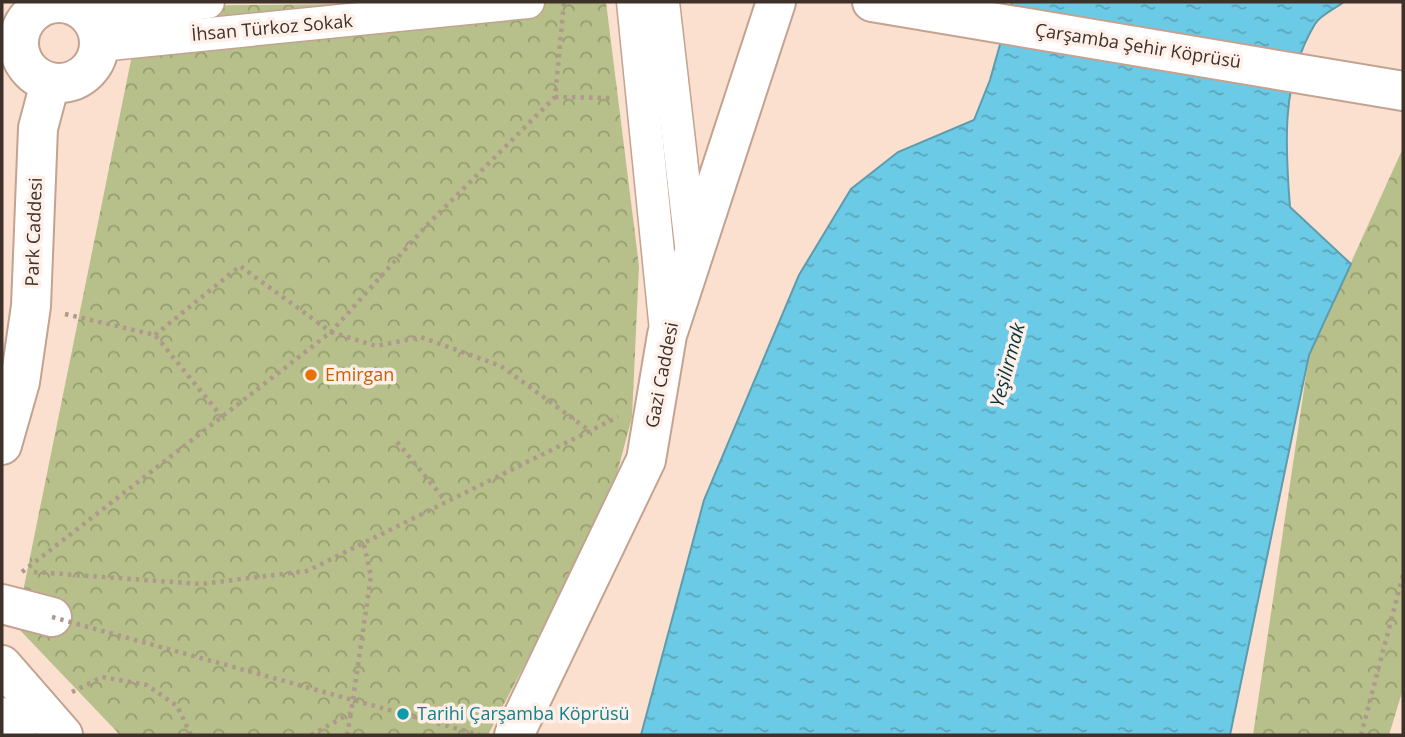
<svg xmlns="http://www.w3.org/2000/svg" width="1405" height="737" font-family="'Open Sans',sans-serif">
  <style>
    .park { fill: url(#park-crowns) }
    .water { fill: url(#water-ripples); stroke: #5e9cad; stroke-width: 2 }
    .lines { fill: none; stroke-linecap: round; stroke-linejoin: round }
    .minor-casing { stroke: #c3a290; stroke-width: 35 }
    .tertiary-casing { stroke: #c3a290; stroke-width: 42 }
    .secondary-casing { stroke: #c3a290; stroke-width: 42 }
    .path { stroke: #ae998c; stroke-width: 4.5; stroke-dasharray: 3.5 5; stroke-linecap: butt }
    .minor { stroke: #fff; stroke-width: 32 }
    .tertiary { stroke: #fff; stroke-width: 38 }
    .secondary { stroke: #fff; stroke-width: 38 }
    .path-bridge { stroke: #ae998c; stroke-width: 4.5; stroke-dasharray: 3.5 5; stroke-linecap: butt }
    .food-dot { fill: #e8710a; stroke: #fef0e8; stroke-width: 2.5 }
    .culture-dot { fill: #0f9aa8; stroke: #fef0e8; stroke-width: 2.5 }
    .labels { text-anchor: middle; stroke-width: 7; stroke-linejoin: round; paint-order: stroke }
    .street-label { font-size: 18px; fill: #3e3129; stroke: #fef0e8 }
    .food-label { font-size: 18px; fill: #c56008; stroke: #fef0e8; text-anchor: start }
    .culture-label { font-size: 18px; fill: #0d838f; stroke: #fef0e8; text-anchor: start }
    .water-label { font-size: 19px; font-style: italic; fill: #05343f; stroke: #fef0e8 }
  </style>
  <defs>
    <pattern id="park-crowns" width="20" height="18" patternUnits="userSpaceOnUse" patternTransform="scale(1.75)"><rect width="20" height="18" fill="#b7c08a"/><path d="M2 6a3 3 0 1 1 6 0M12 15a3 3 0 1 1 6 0" fill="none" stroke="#969d71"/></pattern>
    <pattern id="water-ripples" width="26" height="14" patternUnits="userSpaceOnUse" patternTransform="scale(1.75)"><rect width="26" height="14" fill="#6bcae5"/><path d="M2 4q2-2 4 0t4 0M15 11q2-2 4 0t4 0" fill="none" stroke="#59a5ba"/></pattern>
  </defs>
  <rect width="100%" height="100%" fill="#fbe0d0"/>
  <g class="park">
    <path d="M 606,2 L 639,266 L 632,417 L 610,500 L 488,735 L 120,735 L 16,626 L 142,6 Z"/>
    <path d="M 1403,148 L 1403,689 L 1389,735 L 1253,735 L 1309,355 Z"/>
  </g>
  <path class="water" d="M 1012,2 L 1344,2 C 1336,8 1320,15 1315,24 C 1281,80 1285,145 1290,207 L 1351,264 L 1309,355 L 1230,735 L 641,735 L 704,500 L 799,275 L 851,189 L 898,152 L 974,120 L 990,80 Z"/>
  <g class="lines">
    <defs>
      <g id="minor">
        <path d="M 633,2 L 666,331"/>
        <path d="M 663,2 L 692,254"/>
        <path d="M 91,18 L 208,2"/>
        <path d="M 100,45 L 528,2"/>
      </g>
      <g id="tertiary">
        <path d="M 54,2 L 54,3"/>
        <path d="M 514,735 L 646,460 L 667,335 L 776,2"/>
      </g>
      <g id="secondary">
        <path d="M 872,2 L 1403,91"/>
        <circle cx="59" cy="43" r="40"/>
        <path d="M 2,445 L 20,382 L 31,306 L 38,128 L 50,83"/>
        <path d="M 2,604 L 52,617"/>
        <path d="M 2,665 L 63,735"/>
        <path d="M 2,717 L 17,735"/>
      </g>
    </defs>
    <use href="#minor" class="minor-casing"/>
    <use href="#tertiary" class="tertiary-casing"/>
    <use href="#secondary" class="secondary-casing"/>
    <g class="path">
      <path d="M 555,97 L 610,98"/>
      <path d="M 65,314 L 155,335 L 222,417"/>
      <path d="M 155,335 L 240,266 L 331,332 L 427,225 L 555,97 L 564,2"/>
      <path d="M 397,442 L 445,500"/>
      <path d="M 22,572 L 331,332 L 376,346 L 421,337 L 501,366 L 590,431"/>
      <path d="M 34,572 L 201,584 L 307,571 L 618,417"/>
      <path d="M 72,692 L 102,677 L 147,685 L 177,706 L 191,735"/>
      <path d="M 311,735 L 351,713 L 371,576 L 364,545"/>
      <path d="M 347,735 L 351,713"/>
      <path d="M 1361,735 L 1403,575"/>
    </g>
    <use href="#minor" class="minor"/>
    <use href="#tertiary" class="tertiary"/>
    <use href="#secondary" class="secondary"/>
    <path class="path-bridge" d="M 52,617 L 480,735"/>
  </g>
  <circle class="food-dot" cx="311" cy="375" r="7"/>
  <circle class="culture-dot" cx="403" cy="714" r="7"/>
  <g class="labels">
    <g class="street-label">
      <text transform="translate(272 28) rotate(-5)" y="6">İhsan Türkoz Sokak</text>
      <text transform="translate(1138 46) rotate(9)" y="6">Çarşamba Şehir Köprüsü</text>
      <text transform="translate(34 232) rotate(-88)" y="6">Park Caddesi</text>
      <text transform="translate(662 375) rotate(-79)" y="6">Gazi Caddesi</text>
    </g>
    <g class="food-label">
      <text x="325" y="381">Emirgan</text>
    </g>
    <g class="culture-label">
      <text x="417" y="720">Tarihi Çarşamba Köprüsü</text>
    </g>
    <g class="water-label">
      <text transform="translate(1007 365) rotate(-75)" y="7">Yeşilırmak</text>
    </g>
  </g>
  <rect width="1405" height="737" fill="none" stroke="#3e3129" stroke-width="7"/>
</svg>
